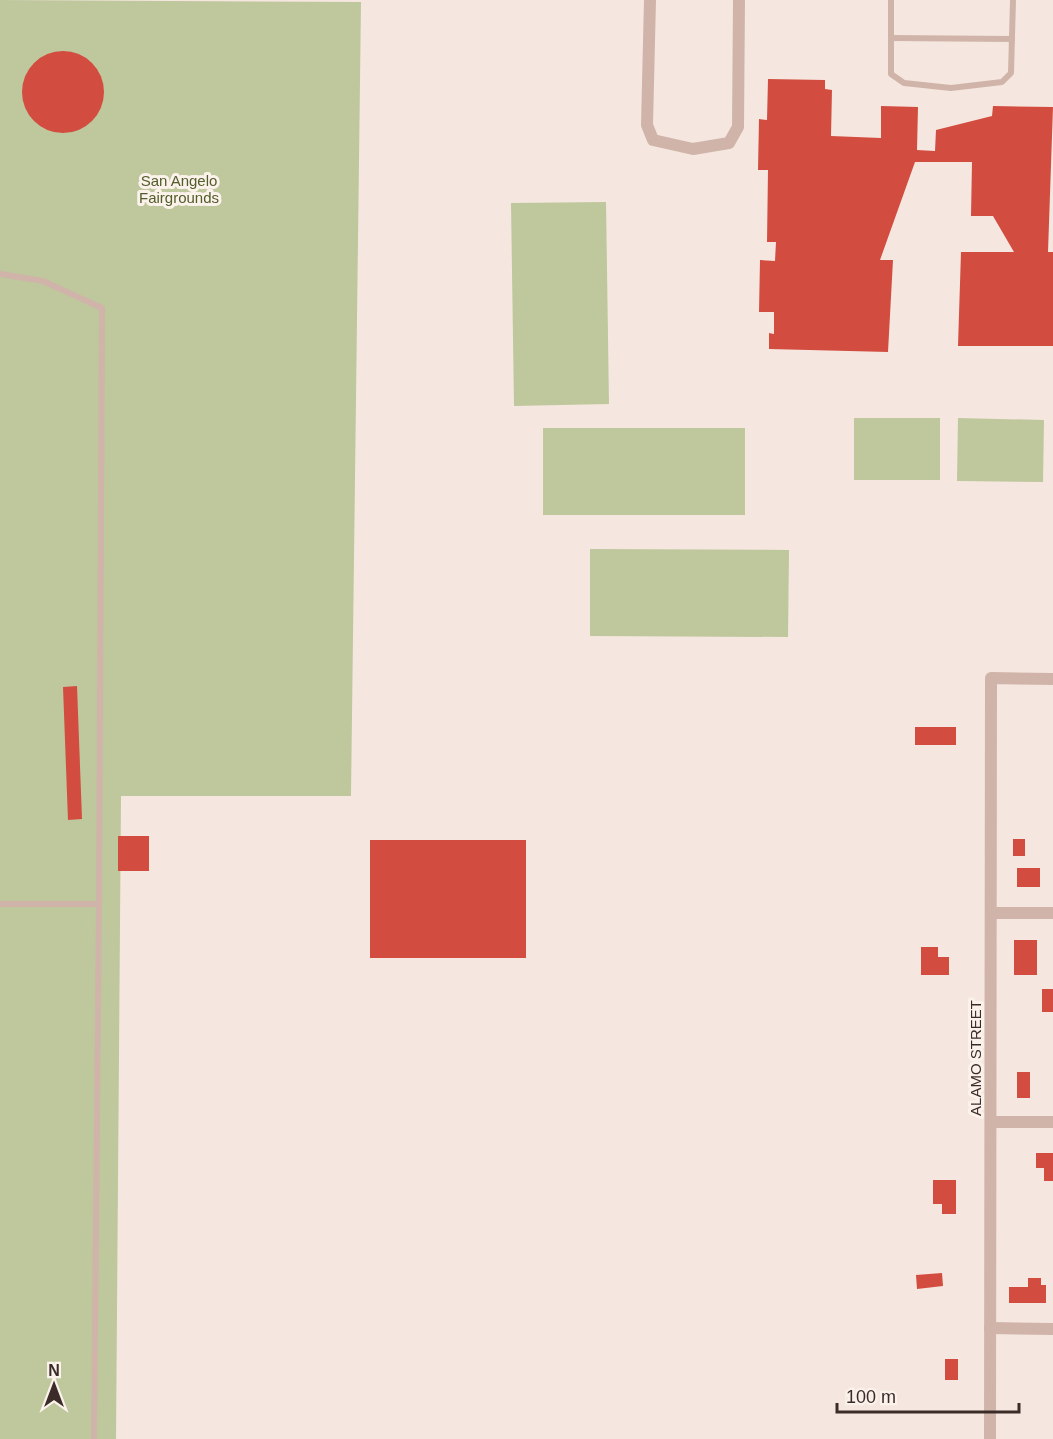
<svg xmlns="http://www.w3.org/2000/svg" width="1053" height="1439" font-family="Helvetica,sans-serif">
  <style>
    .green { fill: #bfc79d }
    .building { fill: #d24d40 }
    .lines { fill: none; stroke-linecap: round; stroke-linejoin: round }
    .lane { stroke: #d0b4a9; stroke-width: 6 }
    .street { stroke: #d0b4a9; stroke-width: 12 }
    .labels { text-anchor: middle; stroke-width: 6; stroke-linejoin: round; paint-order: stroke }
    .park-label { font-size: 15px; fill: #525d2a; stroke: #fcf2ec }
    .street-label { font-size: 15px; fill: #3c2c29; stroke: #fcf2ec }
  </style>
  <rect width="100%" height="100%" fill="#f5e7df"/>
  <g class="green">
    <path d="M 0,0 L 361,2 L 351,796 L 121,796 L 116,1439 L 0,1439 Z"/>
    <path d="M 606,202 L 609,404 L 514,406 L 511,203 Z"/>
    <rect x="854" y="418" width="86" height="62"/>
    <path d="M 958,418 L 1044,420 L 1043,482 L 957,481 Z"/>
    <rect x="543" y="428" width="202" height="87"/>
    <path d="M 590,549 L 789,550 L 788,637 L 590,636 Z"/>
  </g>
  <g class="building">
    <circle cx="63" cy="92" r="41"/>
    <path d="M 768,79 L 825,80 L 825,89 L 832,90 L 831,136 L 881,138 L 881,106 L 918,107 L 917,150 L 935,151 L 936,130 L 992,116 L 993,106 L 1053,107 L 1048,252 L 1053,252 L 1053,346 L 958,346 L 961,252 L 1014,252 L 993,216 L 971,216 L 972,162 L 915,162 L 880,260 L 893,260 L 888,352 L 769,349 L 769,333 L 774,334 L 774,312 L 759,312 L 760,260 L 775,261 L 776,242 L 767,242 L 768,170 L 758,170 L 759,119 L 767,120 Z"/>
    <path d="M 77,686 L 82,819 L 68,820 L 63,687 Z"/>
    <rect x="915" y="727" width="41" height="18"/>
    <rect x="118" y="836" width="31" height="35"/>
    <rect x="1013" y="839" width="12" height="17"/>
    <rect x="370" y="840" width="156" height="118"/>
    <rect x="1017" y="868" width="23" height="19"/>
    <rect x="1014" y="940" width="23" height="35"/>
    <path d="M 921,947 L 938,947 L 938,957 L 949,957 L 949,975 L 921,975 Z"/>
    <rect x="1042" y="989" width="11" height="23"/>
    <rect x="1017" y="1072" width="13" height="26"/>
    <path d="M 1036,1153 L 1053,1153 L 1053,1181 L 1044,1181 L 1044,1168 L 1036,1168 Z"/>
    <path d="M 933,1180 L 956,1180 L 956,1214 L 942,1214 L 942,1204 L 933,1204 Z"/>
    <path d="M 942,1273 L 943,1286 L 917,1289 L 916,1275 Z"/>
    <path d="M 1028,1278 L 1041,1278 L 1041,1285 L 1046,1285 L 1046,1303 L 1009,1303 L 1009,1287 L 1028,1287 Z"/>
    <rect x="945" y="1359" width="13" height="21"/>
  </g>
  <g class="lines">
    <g class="lane">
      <path d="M 891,0 L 891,74 L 904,83 L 951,88 L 1002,82 L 1011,73 L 1013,0"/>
      <path d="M 891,38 L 1012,39"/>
      <path d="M 0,274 L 43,281 L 102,308 L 99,904 L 0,904"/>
      <path d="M 94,1439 L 99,904"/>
    </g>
    <g class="street">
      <path d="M 650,0 L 647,125 L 653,140 L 693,149 L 729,143 L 738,127 L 739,0"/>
      <path d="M 991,913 L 1053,913"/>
      <path d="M 991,1122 L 1053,1122"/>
      <path d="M 990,1328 L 1053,1329"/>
      <path d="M 990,1439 L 991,678 L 1053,679"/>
    </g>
  </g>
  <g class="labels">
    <g class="park-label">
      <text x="179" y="186">San Angelo<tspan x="179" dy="17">Fairgrounds</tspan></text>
    </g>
    <g class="street-label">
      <text transform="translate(976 1058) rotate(-90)" y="5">ALAMO STREET</text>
    </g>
  </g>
  <g transform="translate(54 1385)" stroke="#fcf2ec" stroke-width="4.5" paint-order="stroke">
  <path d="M0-4.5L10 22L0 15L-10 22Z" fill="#3c2c29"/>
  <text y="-9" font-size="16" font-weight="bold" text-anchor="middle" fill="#3c2c29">N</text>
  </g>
  <path d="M837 1403v9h182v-9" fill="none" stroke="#3c2c29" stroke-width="3"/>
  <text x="846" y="1403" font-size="18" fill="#3c2c29" stroke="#fcf2ec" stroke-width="4.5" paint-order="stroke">100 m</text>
</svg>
